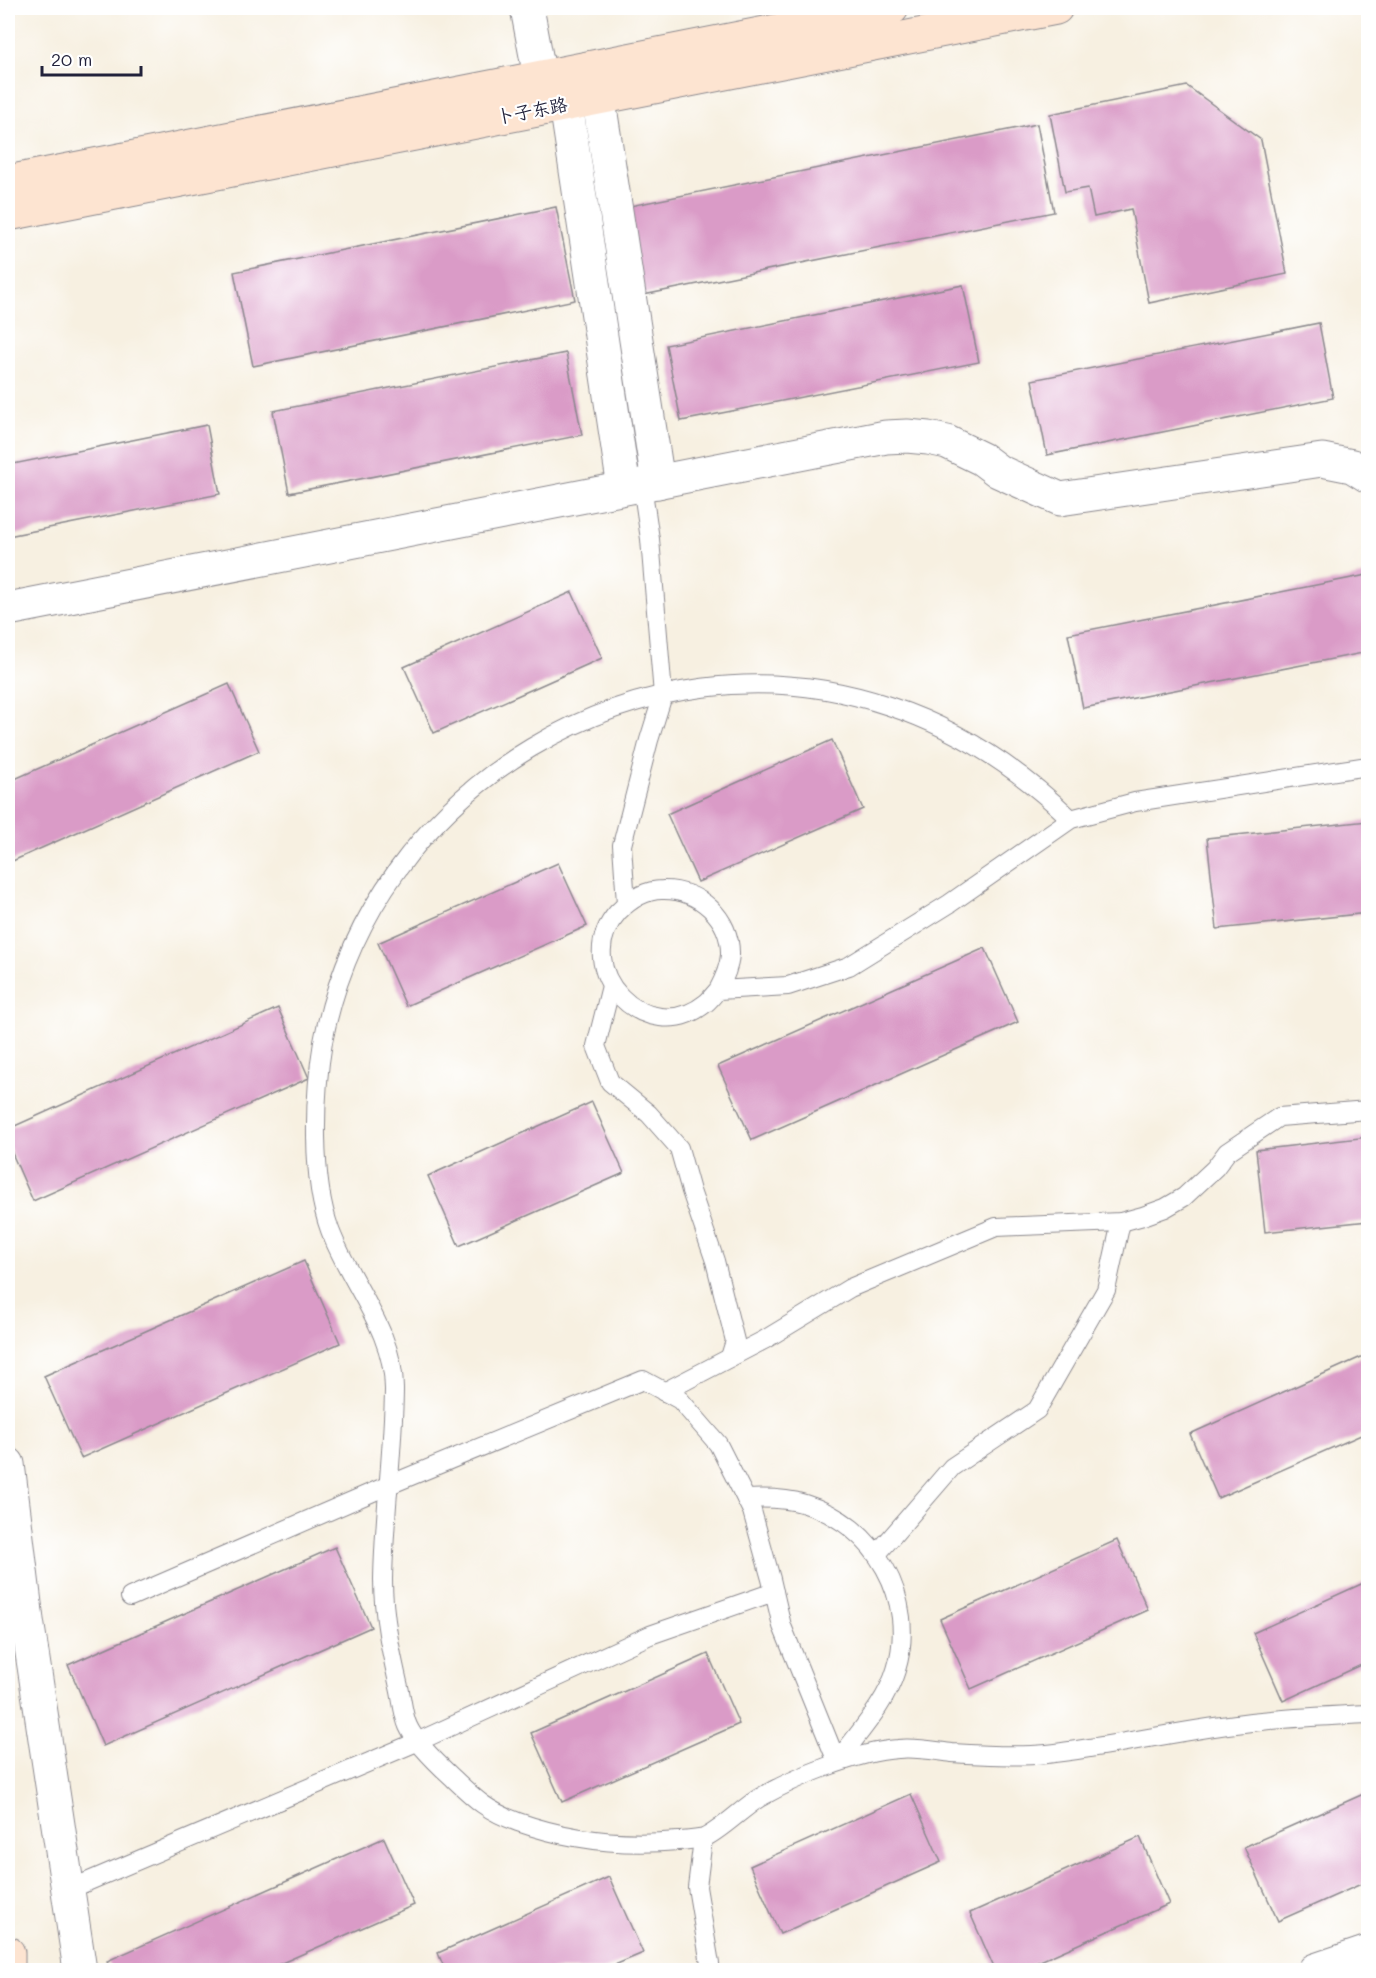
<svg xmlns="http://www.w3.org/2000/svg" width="1376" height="1978" font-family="Mali,'LXGW WenKai TC',sans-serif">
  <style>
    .building { fill: #da9bc7 }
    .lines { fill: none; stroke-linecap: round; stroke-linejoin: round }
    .lane-casing { stroke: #8c898e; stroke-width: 20 }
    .street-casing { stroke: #8c898e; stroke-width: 35 }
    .secondary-casing { stroke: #8c898e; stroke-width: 35 }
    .lane { stroke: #fff; stroke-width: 18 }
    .street { stroke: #fff; stroke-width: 33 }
    .secondary { stroke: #fde4d1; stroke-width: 33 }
    .labels { text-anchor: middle; stroke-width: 4.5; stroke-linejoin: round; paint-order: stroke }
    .street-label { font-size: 18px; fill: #22223b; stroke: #fff }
  </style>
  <rect width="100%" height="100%" fill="#fff"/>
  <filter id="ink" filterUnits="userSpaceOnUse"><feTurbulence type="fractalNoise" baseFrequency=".0167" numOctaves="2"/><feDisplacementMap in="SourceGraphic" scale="12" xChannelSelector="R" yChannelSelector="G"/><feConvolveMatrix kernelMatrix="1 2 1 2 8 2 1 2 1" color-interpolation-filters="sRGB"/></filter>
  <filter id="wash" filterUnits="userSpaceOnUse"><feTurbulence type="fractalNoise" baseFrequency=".008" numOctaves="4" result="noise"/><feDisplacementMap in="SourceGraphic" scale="24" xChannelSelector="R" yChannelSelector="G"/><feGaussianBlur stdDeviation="1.35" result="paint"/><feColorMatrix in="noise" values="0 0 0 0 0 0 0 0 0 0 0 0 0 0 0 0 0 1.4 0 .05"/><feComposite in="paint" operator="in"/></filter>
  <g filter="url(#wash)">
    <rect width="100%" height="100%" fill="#f7f0e1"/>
    <g id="blocks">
      <g class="building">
        <path d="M 1187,86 L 1261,140 L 1287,274 L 1149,303 L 1131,209 L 1094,217 L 1088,188 L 1065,192 L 1050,114 Z"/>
        <path d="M 1037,124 L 1054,212 L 643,295 L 625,207 Z"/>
        <path d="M 556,207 L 575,300 L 253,366 L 234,272 Z"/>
        <path d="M 963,285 L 979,362 L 681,421 L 666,345 Z"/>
        <path d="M 1319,323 L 1333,398 L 1047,455 L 1032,380 Z"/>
        <path d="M 566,353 L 582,435 L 289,493 L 273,411 Z"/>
        <path d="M 207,425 L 220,494 L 8,536 L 8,465 Z"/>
        <path d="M 1367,575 L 1368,652 L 1083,708 L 1068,634 Z"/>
        <path d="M 572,592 L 602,658 L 434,733 L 404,667 Z"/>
        <path d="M 229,684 L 259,751 L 8,863 L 8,782 Z"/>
        <path d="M 832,740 L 863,809 L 698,882 L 667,814 Z"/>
        <path d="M 1368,821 L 1368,913 L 1217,929 L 1207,838 Z"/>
        <path d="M 558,863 L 587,926 L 406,1006 L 378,943 Z"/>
        <path d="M 985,948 L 1018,1022 L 752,1140 L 718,1066 Z"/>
        <path d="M 278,1008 L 309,1078 L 33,1201 L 8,1144 L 8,1129 Z"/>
        <path d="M 592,1102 L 624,1173 L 459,1246 L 428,1176 Z"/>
        <path d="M 1368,1137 L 1368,1221 L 1265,1232 L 1256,1150 Z"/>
        <path d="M 304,1261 L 340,1343 L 81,1458 L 44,1376 Z"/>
        <path d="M 1368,1354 L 1368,1432 L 1218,1498 L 1190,1434 Z"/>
        <path d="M 1117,1540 L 1148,1610 L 971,1689 L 940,1619 Z"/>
        <path d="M 335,1547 L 371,1627 L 103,1746 L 68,1665 Z"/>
        <path d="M 1368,1581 L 1368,1662 L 1283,1701 L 1253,1633 Z"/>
        <path d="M 708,1654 L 739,1724 L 562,1802 L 531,1733 Z"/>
        <path d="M 1368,1792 L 1368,1881 L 1278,1921 L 1244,1847 Z"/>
        <path d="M 911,1794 L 941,1862 L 780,1934 L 750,1866 Z"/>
        <path d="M 1140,1837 L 1169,1904 L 1020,1970 L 995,1970 L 970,1913 Z"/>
        <path d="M 384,1838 L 414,1905 L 266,1970 L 112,1970 L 107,1961 Z"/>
        <path d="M 609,1877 L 643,1953 L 603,1970 L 445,1970 L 438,1953 Z"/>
      </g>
    </g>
  </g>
  <g filter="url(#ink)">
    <use href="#blocks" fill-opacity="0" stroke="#8c898e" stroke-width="1.5"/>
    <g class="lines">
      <defs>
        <g id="lane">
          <path d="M 1071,819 C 1018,768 959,729 889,706 C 642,623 371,788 323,1042 C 314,1095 311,1179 330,1230 C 350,1284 395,1331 394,1391 C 393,1454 384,1517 383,1580 C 383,1616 391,1652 399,1687 C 402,1699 403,1715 408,1726 C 415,1742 439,1765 452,1777 C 475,1799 487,1811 518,1822 C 569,1840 624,1846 678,1841 C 682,1841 701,1839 704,1838 C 720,1831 743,1808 759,1798 C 796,1777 856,1752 898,1749 C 916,1747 935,1751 952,1753 C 983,1755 1016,1757 1047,1754 C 1118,1746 1189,1728 1261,1721 C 1296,1717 1333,1716 1368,1714"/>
          <path d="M 626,903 L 622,845 L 649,740 L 663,695 L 650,539 L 642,485"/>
          <path d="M 611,986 L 596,1046 L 610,1082 L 649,1114 L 679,1148 L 691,1191 L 715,1261 L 735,1341 L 730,1357"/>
          <path d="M 718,990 C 724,979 729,968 730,955 C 731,918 699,889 662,890 C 645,890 630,900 618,912 C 567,969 647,1051 706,1003 C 710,1000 714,994 718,990 L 788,986 L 849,966 L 949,904 L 1071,819 L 1135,802 L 1368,766"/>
          <path d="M 664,1392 L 764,1340 L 850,1288 L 996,1227 L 1121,1222 L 1143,1216 L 1165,1208 L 1184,1197 L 1215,1168 L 1227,1152 L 1279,1117 L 1368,1110"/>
          <path d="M 746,1499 C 766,1498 786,1498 805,1504 C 875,1525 918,1599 896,1670 C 886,1704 858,1733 837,1762"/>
          <path d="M 877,1554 L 952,1467 L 1037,1410 L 1106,1290 L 1121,1222"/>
          <path d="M 130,1597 L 389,1485 L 643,1380 L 680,1400 L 718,1444 L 752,1511 L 771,1579 L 782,1626 L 837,1762"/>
          <path d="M 703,1839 L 697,1887 L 711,1970"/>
          <path d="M 68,1890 L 419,1741 L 650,1635 L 774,1592"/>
        </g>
        <g id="street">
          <path d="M 527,8 L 540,77"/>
          <path d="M 594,69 L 658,482"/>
          <path d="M 562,78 L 624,488"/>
          <path d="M 8,609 L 886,437 L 907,436 L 928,438 L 947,442 L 982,459 L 998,471 L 1060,499 L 1322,460 L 1352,466 L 1368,476"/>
          <path d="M 8,1464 L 27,1620 L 80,1970"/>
          <path d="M 1315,1970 L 1368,1952"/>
        </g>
        <g id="secondary">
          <path d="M 8,182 L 892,8"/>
          <path d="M 8,214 L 1056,8"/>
          <path d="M 8,1953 L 8,1970"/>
        </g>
      </defs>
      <use href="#lane" class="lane-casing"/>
      <use href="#street" class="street-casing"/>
      <use href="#secondary" class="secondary-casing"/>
      <use href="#lane" class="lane"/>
      <use href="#street" class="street"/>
      <use href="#secondary" class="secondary"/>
    </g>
  </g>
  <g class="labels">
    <g class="street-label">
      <text transform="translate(532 111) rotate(-11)" y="6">卜子东路</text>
    </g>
  </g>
  <rect width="1376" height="1978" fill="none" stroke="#fff" stroke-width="30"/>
  <path d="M42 66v9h99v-9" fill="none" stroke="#22223b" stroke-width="3"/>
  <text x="51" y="66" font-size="18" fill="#22223b" stroke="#ffffff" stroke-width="4.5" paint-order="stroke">20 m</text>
</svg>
